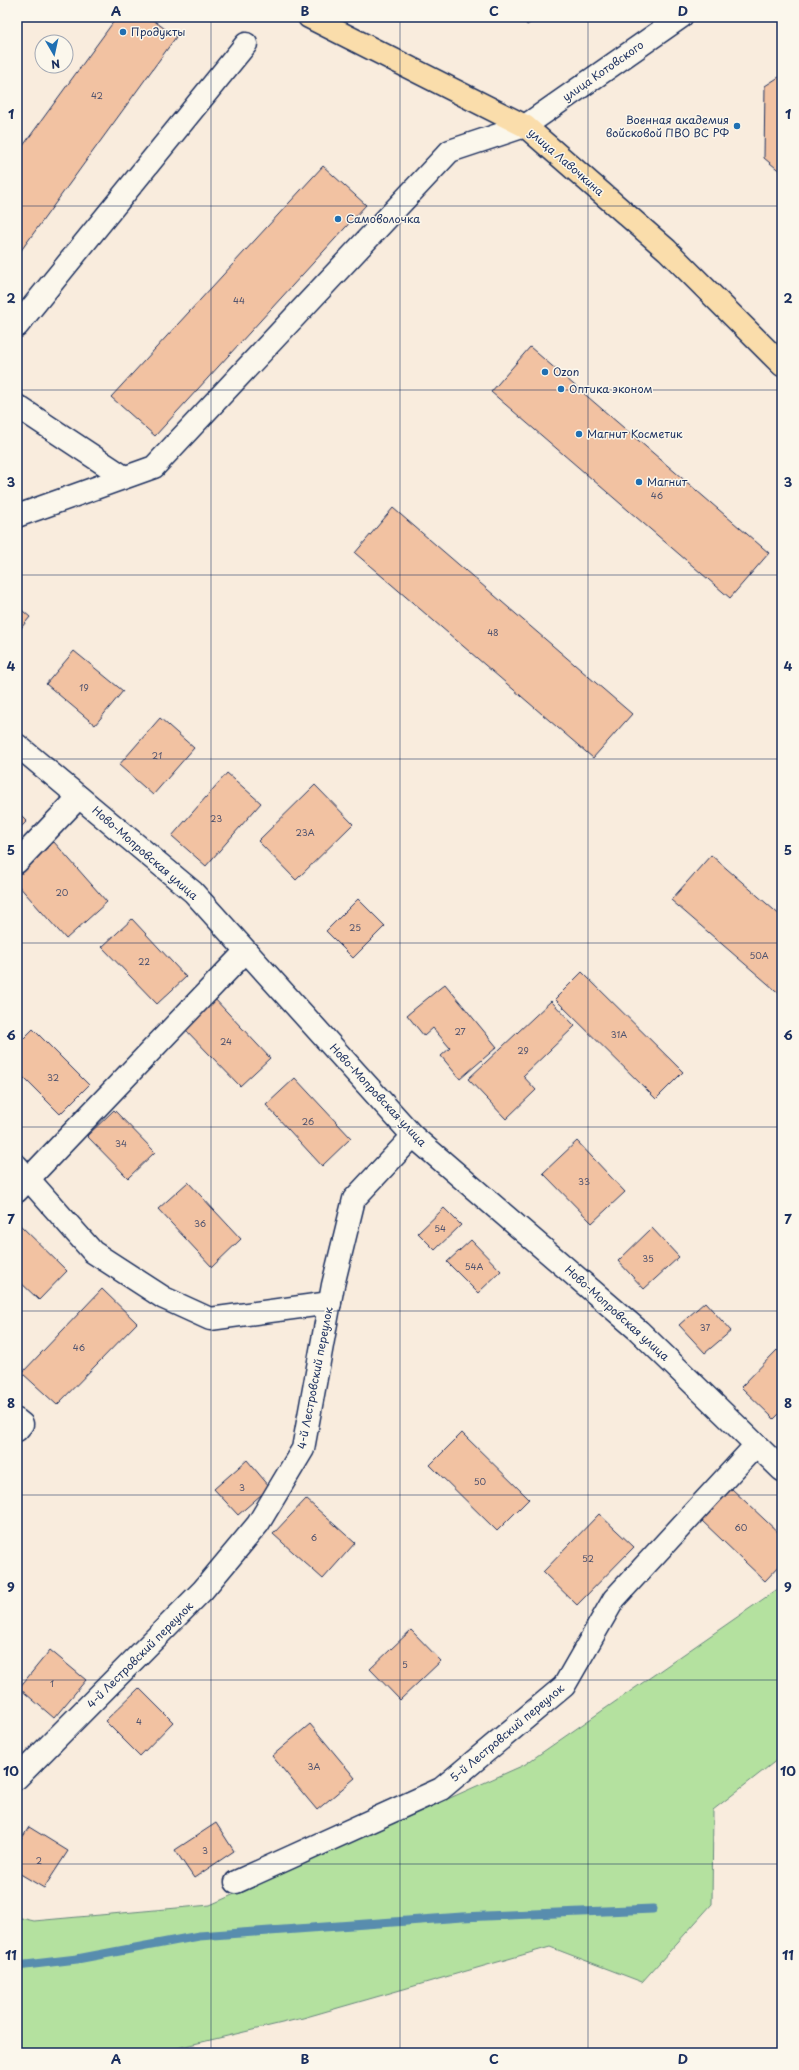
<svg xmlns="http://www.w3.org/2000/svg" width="799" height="2070" font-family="'Playpen Sans',sans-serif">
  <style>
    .green { fill: #b4e19f; stroke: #68887e }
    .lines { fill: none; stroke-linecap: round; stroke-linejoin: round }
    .stream { stroke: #598dae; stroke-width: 9 }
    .building { fill: #f2c2a2; stroke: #1b2f5e }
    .minor-casing { stroke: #1b2f5e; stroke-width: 25 }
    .major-casing { stroke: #1b2f5e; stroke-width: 25 }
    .minor { stroke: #fbf7ec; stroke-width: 22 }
    .major { stroke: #faddab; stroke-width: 22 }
    .grid { fill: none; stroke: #1b2f5e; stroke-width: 1; stroke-opacity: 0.55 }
    .poi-dot { fill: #1f6fb2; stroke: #fbf7ec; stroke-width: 1.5 }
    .labels { text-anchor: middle; stroke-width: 3; stroke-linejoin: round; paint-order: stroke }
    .number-label { font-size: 9px; fill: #51546f }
    .poi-label { font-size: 11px; fill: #1b2f5e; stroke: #fbf7ec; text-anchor: start }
    .street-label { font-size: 11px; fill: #1b2f5e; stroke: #fbf7ec }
    .neatline { fill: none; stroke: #1b2f5e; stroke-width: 1.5 }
    .grid-label { font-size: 13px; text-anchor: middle; font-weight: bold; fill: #1b2f5e }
  </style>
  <rect width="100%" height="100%" fill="#f9ecdd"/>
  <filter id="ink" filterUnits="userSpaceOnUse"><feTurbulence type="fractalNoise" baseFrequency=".025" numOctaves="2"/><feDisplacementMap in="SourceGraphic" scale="8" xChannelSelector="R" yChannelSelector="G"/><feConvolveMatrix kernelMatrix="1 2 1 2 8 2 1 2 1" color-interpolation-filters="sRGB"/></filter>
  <g filter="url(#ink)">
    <path class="green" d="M 782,1586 L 782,1756 L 713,1810 L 712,1904 L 642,1982 L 550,1947 L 303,2018 L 156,2053 L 17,2053 L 17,1917 L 34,1921 L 210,1905 L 524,1765 Z"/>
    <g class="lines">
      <path class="stream" d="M 17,1966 L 77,1959 L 199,1936 L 462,1917 L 653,1909"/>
    </g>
    <g class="building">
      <path d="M 117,17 L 149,17 L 176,37 L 17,256 L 17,154 Z"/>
      <path d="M 521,17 L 539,17 L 527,25 Z"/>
      <path d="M 782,75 L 782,173 L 764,158 L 765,86 Z"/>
      <path d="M 323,166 L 366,205 L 155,436 L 111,397 Z"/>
      <path d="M 530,347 L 769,553 L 730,598 L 491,392 Z"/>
      <path d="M 393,508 L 632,714 L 593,758 L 355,553 Z"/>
      <path d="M 17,606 L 30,617 L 17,633 Z"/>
      <path d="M 74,651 L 123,691 L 95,725 L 46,684 Z"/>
      <path d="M 160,718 L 194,748 L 153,795 L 119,765 Z"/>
      <path d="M 227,773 L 261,803 L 206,866 L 172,836 Z"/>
      <path d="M 315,785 L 353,824 L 296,880 L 258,841 Z"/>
      <path d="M 17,811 L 27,821 L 17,831 Z"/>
      <path d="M 54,842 L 107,902 L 66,939 L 17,884 L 17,874 Z"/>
      <path d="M 711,855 L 782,917 L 782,996 L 671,900 Z"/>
      <path d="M 358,899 L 385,926 L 353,958 L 326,931 Z"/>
      <path d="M 132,919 L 186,977 L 157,1004 L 102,947 Z"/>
      <path d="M 582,972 L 683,1072 L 656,1099 L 555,999 Z"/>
      <path d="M 445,984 L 497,1047 L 460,1079 L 441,1056 L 450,1048 L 433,1028 L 424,1036 L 407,1015 Z"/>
      <path d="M 213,997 L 270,1058 L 240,1086 L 182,1026 Z"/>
      <path d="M 551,1001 L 575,1026 L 523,1076 L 536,1090 L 506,1119 L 468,1079 Z"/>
      <path d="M 33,1029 L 89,1085 L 60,1114 L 17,1071 L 17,1045 Z"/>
      <path d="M 295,1078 L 351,1138 L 322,1166 L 266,1105 Z"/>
      <path d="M 114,1110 L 155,1152 L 128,1178 L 87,1136 Z"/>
      <path d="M 577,1141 L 625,1192 L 592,1223 L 543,1173 Z"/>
      <path d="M 188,1182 L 241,1239 L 212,1267 L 158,1209 Z"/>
      <path d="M 444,1208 L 461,1225 L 435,1250 L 418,1233 Z"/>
      <path d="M 17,1222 L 67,1271 L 39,1300 L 17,1279 Z"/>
      <path d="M 652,1228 L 679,1257 L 644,1289 L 618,1261 Z"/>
      <path d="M 471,1240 L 501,1271 L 478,1293 L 447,1262 Z"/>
      <path d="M 102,1289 L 137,1323 L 57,1405 L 22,1373 Z"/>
      <path d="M 705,1302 L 731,1331 L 705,1353 L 679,1325 Z"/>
      <path d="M 777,1350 L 782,1355 L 782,1411 L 774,1419 L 741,1387 Z"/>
      <path d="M 462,1433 L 529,1499 L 497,1531 L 430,1465 Z"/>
      <path d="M 247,1460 L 270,1487 L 238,1515 L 214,1489 Z"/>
      <path d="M 731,1488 L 782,1536 L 782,1563 L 765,1581 L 701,1520 Z"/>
      <path d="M 306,1499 L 355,1543 L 323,1579 L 273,1534 Z"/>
      <path d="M 599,1514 L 634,1547 L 577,1605 L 543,1572 Z"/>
      <path d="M 411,1630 L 441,1661 L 400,1700 L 370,1669 Z"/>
      <path d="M 50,1650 L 86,1680 L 54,1718 L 19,1688 Z"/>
      <path d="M 139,1688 L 173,1722 L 140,1756 L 105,1721 Z"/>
      <path d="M 310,1724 L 355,1778 L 317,1810 L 272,1756 Z"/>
      <path d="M 216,1823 L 234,1851 L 194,1878 L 175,1850 Z"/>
      <path d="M 29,1827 L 68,1851 L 44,1888 L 17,1872 L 17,1846 Z"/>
    </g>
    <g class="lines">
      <defs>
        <g id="minor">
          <path d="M 17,326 L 246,44"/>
          <path d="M 17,406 L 124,477"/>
          <path d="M 17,516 L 154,467 L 450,151 L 525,126 L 681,17"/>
          <path d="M 17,745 L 193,892 L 413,1136 L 639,1331 L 782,1470"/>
          <path d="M 17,862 L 79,797"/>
          <path d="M 17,1166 L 93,1252 L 164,1298 L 210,1319 L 330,1303"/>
          <path d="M 17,1191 L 246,951"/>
          <path d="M 17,1420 L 22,1424 L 17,1430"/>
          <path d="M 17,1778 L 203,1590 L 258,1524 L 303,1449 L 333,1285 L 354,1199 L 413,1136"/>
          <path d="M 236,1882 L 441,1789 L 564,1686 L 614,1599 L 756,1445"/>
        </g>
        <path id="major" d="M 309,17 L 525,126 L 667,250 L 782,365"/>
      </defs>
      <use href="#minor" class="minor-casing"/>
      <use href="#major" class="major-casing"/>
      <use href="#minor" class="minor"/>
      <use href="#major" class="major"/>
    </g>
  </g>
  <path class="grid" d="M 211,17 L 211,2053M 400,17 L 400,2053M 588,17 L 588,2053M 17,206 L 782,206M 17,390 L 782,390M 17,575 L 782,575M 17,759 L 782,759M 17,943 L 782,943M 17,1127 L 782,1127M 17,1311 L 782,1311M 17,1495 L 782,1495M 17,1680 L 782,1680M 17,1864 L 782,1864"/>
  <g class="poi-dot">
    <circle cx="123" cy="32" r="4"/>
    <circle cx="737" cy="126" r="4"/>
    <circle cx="338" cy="219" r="4"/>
    <circle cx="545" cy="372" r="4"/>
    <circle cx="561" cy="389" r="4"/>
    <circle cx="579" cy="434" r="4"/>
    <circle cx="639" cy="482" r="4"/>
  </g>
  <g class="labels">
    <g class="number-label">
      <text x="97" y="99">42</text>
      <text x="239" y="304">44</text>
      <text x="657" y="499">46</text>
      <text x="493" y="636">48</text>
      <text x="84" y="691">19</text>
      <text x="157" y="759">21</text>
      <text x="216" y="822">23</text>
      <text x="305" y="836">23А</text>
      <text x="62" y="896">20</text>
      <text x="355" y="931">25</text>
      <text x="759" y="959">50А</text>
      <text x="144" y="965">22</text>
      <text x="460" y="1035">27</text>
      <text x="619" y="1038">31А</text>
      <text x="226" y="1045">24</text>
      <text x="523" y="1054">29</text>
      <text x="53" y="1081">32</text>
      <text x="308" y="1125">26</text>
      <text x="121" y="1147">34</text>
      <text x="584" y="1185">33</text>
      <text x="200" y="1227">36</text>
      <text x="440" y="1232">54</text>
      <text x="648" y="1262">35</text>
      <text x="474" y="1270">54А</text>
      <text x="705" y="1331">37</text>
      <text x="79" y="1351">46</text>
      <text x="480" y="1485">50</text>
      <text x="242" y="1491">3</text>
      <text x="741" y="1531">60</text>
      <text x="314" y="1541">6</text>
      <text x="588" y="1562">52</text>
      <text x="405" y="1668">5</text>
      <text x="52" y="1687">1</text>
      <text x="139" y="1725">4</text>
      <text x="314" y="1770">3А</text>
      <text x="205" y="1854">3</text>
      <text x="39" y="1864">2</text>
    </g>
    <g class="poi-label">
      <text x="131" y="36">Продукты</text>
      <text x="729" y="124" text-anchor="end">Военная академия<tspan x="729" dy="13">войсковой ПВО ВС РФ</tspan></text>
      <text x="346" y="223">Самоволочка</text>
      <text x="553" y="376">Ozon</text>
      <text x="569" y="393">Оптика эконом</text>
      <text x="587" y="438">Магнит Косметик</text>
      <text x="647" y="486">Магнит</text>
    </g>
    <g class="street-label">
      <text transform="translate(603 71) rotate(-35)" y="4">улица Котовского</text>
      <text transform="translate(566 162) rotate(41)" y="4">улица Лавочкина</text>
      <text transform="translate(145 853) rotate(41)" y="4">Ново-Мопровская улица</text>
      <text transform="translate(378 1095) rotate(47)" y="4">Ново-Мопровская улица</text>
      <text transform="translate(617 1313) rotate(42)" y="4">Ново-Мопровская улица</text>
      <text transform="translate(315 1378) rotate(-79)" y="4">4-й Лестровский переулок</text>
      <text transform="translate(140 1655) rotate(-45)" y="4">4-й Лестровский переулок</text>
      <text transform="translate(507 1733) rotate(-40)" y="4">5-й Лестровский переулок</text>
    </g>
  </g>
  <rect width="799" height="2070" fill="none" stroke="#fbf7ec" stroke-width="44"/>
  <g transform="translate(54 54) rotate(171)"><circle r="19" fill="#fbf7ec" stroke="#a1a7b3"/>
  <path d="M0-3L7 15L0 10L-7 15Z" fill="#1f6fb2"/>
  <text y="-6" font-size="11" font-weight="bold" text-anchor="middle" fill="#1b2f5e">N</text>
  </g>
  <rect x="22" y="22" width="755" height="2026" class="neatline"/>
  <g class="grid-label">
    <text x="116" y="16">A</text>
    <text x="305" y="16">B</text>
    <text x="494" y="16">C</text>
    <text x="683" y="16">D</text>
    <text x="11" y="119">1</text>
    <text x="788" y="119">1</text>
    <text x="11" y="303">2</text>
    <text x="788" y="303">2</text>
    <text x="11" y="487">3</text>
    <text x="788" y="487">3</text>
    <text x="11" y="671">4</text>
    <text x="788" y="671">4</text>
    <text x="11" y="855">5</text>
    <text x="788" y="855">5</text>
    <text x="11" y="1040">6</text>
    <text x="788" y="1040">6</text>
    <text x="11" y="1224">7</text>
    <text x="788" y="1224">7</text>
    <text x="11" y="1408">8</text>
    <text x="788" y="1408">8</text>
    <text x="11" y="1592">9</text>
    <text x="788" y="1592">9</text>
    <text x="11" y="1776">10</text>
    <text x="788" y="1776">10</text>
    <text x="11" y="1960">11</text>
    <text x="788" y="1960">11</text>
    <text x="116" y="2064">A</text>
    <text x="305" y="2064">B</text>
    <text x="494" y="2064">C</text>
    <text x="683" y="2064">D</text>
  </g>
</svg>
